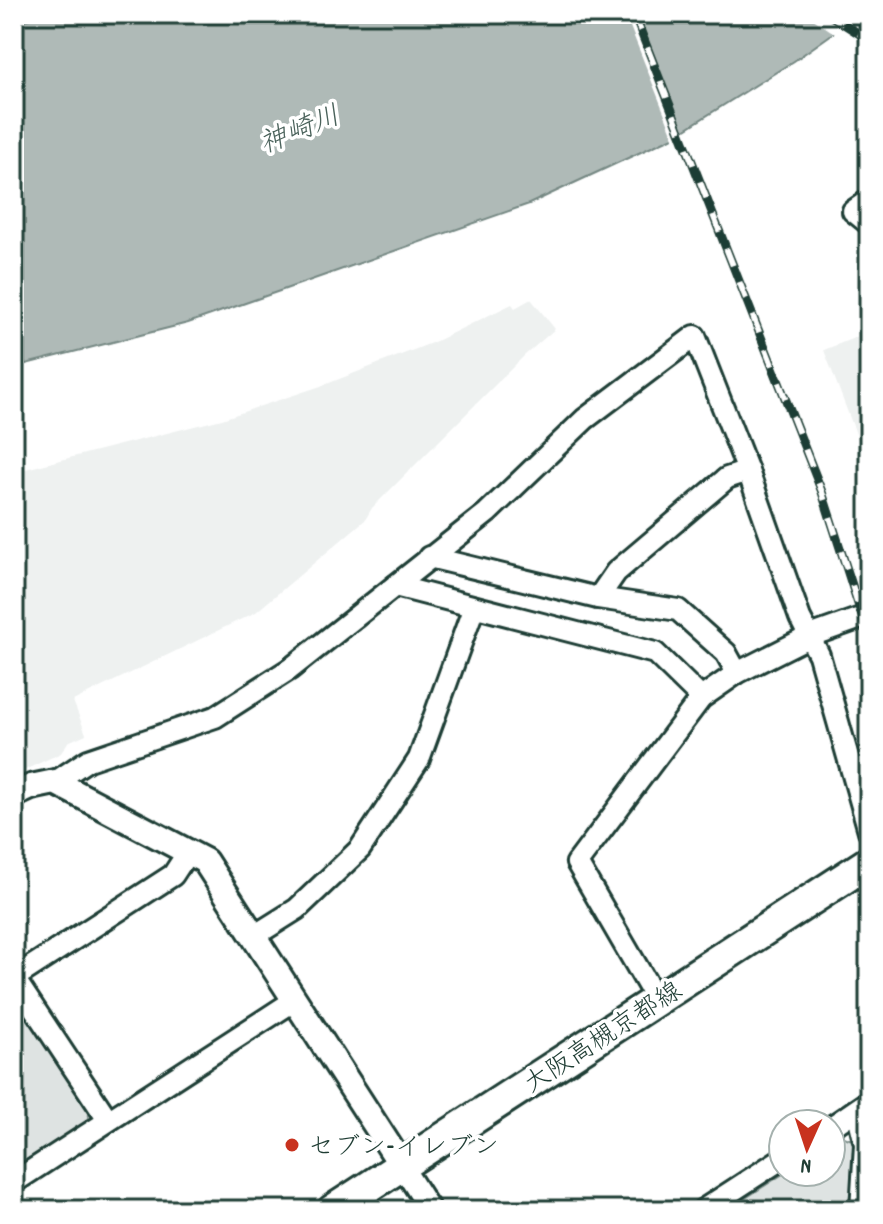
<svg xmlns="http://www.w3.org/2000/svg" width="883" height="1224" font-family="Dekko,'Klee One',sans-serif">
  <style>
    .built { fill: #eef1f0 }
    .green { fill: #dee3e2; stroke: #7e908b; stroke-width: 2 }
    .water { fill: #afbab7; stroke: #758883; stroke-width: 2 }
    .pier { fill: #fff }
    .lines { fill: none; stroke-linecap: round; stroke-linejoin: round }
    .minor-casing { stroke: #1f3d34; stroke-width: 26 }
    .tertiary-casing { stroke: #1f3d34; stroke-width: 30 }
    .primary-casing { stroke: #1f3d34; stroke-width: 36 }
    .minor { stroke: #fff; stroke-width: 20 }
    .tertiary { stroke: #fff; stroke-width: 24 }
    .primary { stroke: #fff; stroke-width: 30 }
    .rail-casing { stroke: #1f3d34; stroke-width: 9 }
    .rail { stroke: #fff; stroke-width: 6; stroke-dasharray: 18; stroke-linecap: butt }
    .poi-dot { fill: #c8321e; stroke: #fff; stroke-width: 3 }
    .labels { text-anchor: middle; stroke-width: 7; stroke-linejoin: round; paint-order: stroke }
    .street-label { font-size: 26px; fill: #1f3d34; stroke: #fff }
    .poi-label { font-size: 26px; fill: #1f3d34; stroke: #fff; text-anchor: start }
    .water-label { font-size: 28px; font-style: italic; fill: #4a625b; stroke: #fff }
  </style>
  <rect width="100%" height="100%" fill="#fff"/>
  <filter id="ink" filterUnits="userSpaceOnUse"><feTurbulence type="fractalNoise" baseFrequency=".0125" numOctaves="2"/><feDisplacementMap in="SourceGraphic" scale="16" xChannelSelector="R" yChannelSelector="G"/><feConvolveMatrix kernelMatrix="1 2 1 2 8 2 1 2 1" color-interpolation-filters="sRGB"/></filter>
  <g filter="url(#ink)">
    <g class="built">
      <path d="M 531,299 L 555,329 L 525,355 L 372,508 L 365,520 L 256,612 L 73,701 L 86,734 L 68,742 L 61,753 L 14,775 L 14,472 L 222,419 L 324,385 L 434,342 L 512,304 L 515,308 Z"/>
      <path d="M 869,332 L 869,468 L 824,350 Z"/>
    </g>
    <g class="green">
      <path d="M 14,998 L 20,998 L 90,1107 L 88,1121 L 14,1168 Z"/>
      <path d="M 841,1136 L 858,1142 L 852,1210 L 727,1210 L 786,1172 L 831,1172 L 831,1143 Z"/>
    </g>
    <path class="water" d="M 45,14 L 860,14 L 794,61 L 671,138 L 529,204 L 188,323 L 14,367 L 14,23 Z"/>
    <g class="pier">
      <path d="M 625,14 L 638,14 L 685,133 L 675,140 Z"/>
      <path d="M 806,14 L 864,14 L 837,35 Z"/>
    </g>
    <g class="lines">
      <defs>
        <g id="minor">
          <path d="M 869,200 L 853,211 L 869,224"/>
          <path d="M 429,557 L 598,598 L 678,610 L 726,653 L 737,673"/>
          <path d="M 395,586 L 655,653 L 701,698"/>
          <path d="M 598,598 L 616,572 L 727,478 L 748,471"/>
          <path d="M 55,782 L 88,760 L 215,717 L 290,669 L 487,513 L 585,419 L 695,336 L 748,471 L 800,618 L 819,655 L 869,831"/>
          <path d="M 254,936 L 297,909 L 360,849 L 419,759 L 474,607"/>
          <path d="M 14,978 L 173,875 L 188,852"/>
          <path d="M 14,978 L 108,1120"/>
          <path d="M 657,1001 L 577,863 L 701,698 L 737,673 L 810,636 L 869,615"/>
          <path d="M 857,1110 L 865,1144 L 861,1210"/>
          <path d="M 831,1127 L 869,1101"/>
          <path d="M 402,1166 L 430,1210"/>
          <path d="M 14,1182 L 295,1000"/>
          <path d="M 703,1210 L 783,1158"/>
        </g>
        <path id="tertiary" d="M 14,795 L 31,787 L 55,782 L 205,861 L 402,1166"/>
        <path id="primary" d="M 333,1210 L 869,862"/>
      </defs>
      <use href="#minor" class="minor-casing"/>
      <use href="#tertiary" class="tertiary-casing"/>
      <use href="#primary" class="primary-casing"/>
      <use href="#minor" class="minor"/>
      <use href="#tertiary" class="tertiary"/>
      <use href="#primary" class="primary"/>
      <defs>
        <g id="rail">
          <path d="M 634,14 L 822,492 L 869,638"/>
          <path d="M 828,14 L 869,40"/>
          <path d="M 853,14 L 869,24"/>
        </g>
      </defs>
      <use href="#rail" class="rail-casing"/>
      <use href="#rail" class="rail"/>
    </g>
  </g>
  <circle class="poi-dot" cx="292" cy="1145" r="8"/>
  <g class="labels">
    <g class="street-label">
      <text transform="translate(602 1036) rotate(-33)" y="9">大阪高槻京都線</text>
    </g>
    <g class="poi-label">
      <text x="308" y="1154">セブン-イレブン</text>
    </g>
    <g class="water-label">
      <text transform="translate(299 128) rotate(-22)" y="10">神崎川</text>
    </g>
  </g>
  <rect width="883" height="1224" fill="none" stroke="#fff" stroke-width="48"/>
  <rect x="24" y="24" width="835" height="1176" fill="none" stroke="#1f3d34" stroke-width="3" filter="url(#ink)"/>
  <g transform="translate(807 1148) rotate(183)"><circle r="38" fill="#ffffff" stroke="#a5b1ae" stroke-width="2"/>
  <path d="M0-6L14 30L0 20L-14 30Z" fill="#c8321e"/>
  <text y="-12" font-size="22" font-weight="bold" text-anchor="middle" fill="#1f3d34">N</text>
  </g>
</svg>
